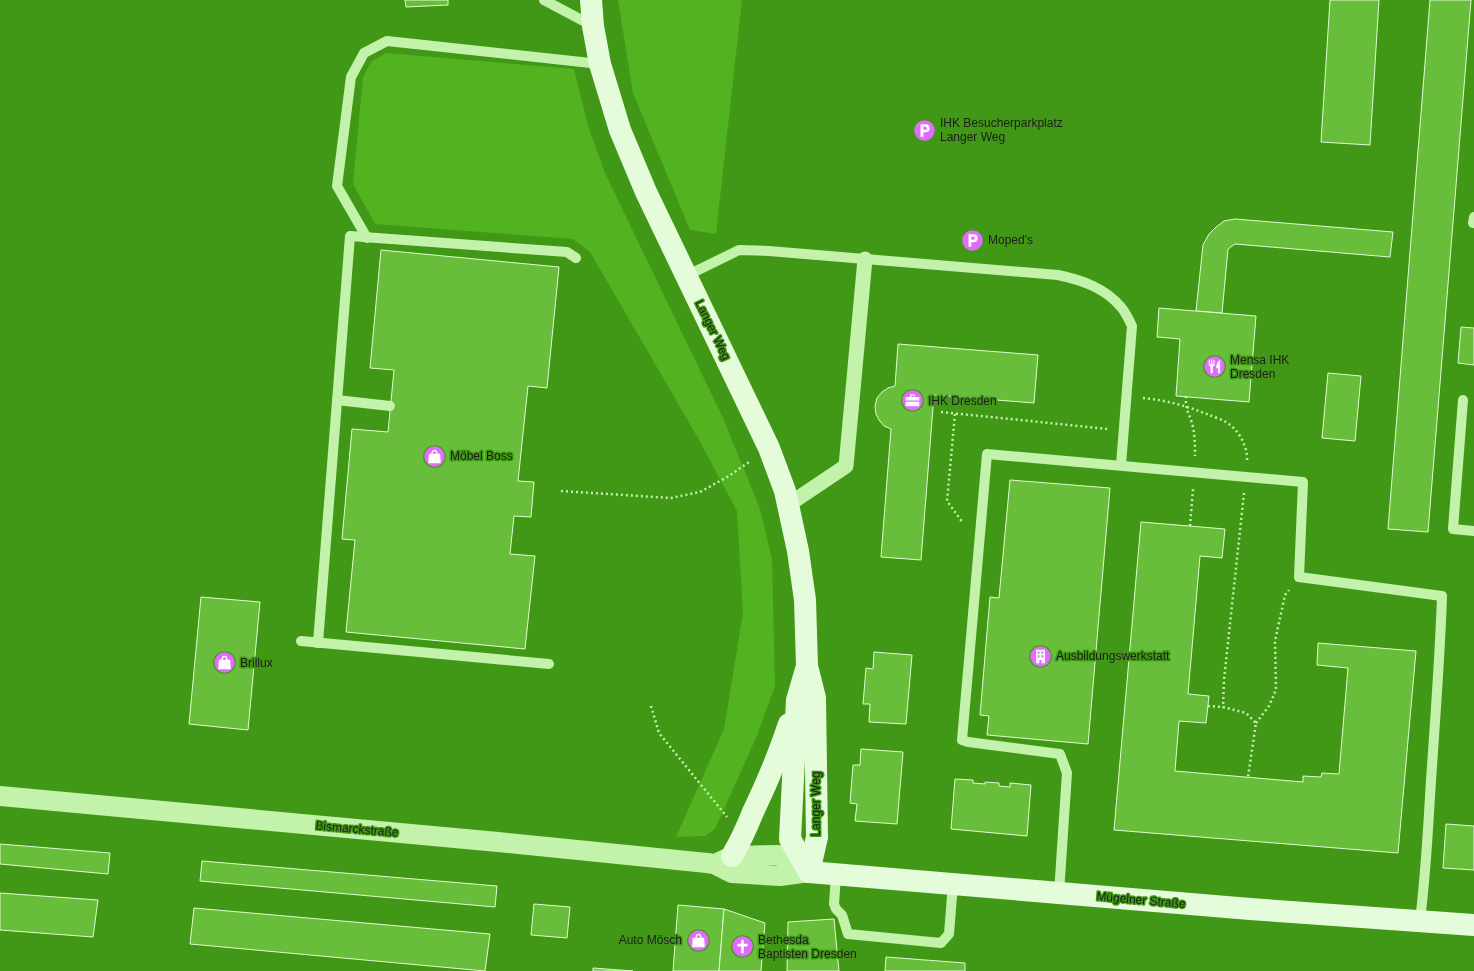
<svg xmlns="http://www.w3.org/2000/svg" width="1474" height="971" font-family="Arial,sans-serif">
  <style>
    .green { fill: #52b21f }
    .building { fill: #68be3b; stroke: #e0fcd1 }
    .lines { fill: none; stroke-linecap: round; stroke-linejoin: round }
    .path { stroke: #c3f2aa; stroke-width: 2.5; stroke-dasharray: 2 3; stroke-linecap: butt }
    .service { stroke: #c3f2aa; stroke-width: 10 }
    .pedestrian { stroke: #c3f2aa; stroke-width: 15 }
    .minor { stroke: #c3f2aa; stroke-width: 20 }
    .secondary { stroke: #e4fcd9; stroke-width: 22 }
    .labels { text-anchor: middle; stroke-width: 3; stroke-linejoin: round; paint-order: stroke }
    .poi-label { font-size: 12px; fill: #1d1d1d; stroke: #419816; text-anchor: start }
    .street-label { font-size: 12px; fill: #1d1d1d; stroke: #419816 }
  </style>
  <rect width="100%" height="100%" fill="#419816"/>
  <g class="green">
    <path d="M 618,0 L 742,0 L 716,234 L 690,230 L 633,93 Z"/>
    <path d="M 386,53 L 574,69 L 588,126 L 605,173 L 723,418 L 760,509 L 772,559 L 775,686 L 756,738 L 715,829 L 705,836 L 676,837 L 724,729 L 743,613 L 737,511 L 698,438 L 590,252 L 573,239 L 375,224 L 353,184 L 363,77 L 372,61 Z"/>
  </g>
  <g class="building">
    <path d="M 405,0 L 448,0 L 448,5 L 406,7 Z"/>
    <path d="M 1330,0 L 1379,0 L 1370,145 L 1321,142 Z"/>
    <path d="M 1430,0 L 1471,0 L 1428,532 L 1388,529 Z"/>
    <path d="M 1235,219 L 1393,232 L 1390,257 L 1235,244 L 1228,249 L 1222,313 L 1196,311 L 1203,245 L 1209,234 L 1215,228 L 1224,221 Z"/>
    <path d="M 381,250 L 559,267 L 547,388 L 528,386 L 518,481 L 534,482 L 531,517 L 514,516 L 510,554 L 535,556 L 525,649 L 346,632 L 355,540 L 342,539 L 352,429 L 388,432 L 394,370 L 370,368 Z"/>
    <path d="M 1159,308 L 1256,316 L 1249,402 L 1176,396 L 1180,339 L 1157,337 Z"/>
    <path d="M 1461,327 L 1474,328 L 1474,365 L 1458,363 Z"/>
    <path d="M 898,344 L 1038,355 L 1034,403 L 934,395 L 921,560 L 881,557 L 891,429 L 884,426 L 879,420 L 876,414 L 875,406 L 877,398 L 882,392 L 888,388 L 895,386 Z"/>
    <path d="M 1328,373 L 1361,376 L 1355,441 L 1322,438 Z"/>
    <path d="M 1010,480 L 1110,488 L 1088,744 L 987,735 L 989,716 L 980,715 L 990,597 L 999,598 Z"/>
    <path d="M 1141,522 L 1225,529 L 1222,558 L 1200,556 L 1188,694 L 1209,696 L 1206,723 L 1179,721 L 1175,771 L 1303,782 L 1303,776 L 1321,777 L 1322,773 L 1339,774 L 1348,668 L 1317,665 L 1318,643 L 1416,651 L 1398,853 L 1114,830 Z"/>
    <path d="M 201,597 L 260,602 L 248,730 L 189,724 Z"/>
    <path d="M 874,652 L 912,655 L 906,724 L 869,722 L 870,704 L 863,704 L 866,668 L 873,669 Z"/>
    <path d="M 861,749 L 903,752 L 897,824 L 855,821 L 857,804 L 850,803 L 853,765 L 860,765 Z"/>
    <path d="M 955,779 L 973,780 L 973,783 L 985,784 L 985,782 L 999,783 L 999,786 L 1010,787 L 1010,783 L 1031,785 L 1027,836 L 951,829 Z"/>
    <path d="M 1446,824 L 1474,826 L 1474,870 L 1443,868 Z"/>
    <path d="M 0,844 L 110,853 L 108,874 L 0,864 Z"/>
    <path d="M 202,861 L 497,886 L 495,907 L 200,881 Z"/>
    <path d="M 0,893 L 98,900 L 93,937 L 0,930 Z"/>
    <path d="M 534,904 L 570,907 L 567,938 L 531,935 Z"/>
    <path d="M 678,905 L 724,909 L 719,971 L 673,971 Z"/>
    <path d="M 194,908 L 490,934 L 485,971 L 190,944 Z"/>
    <path d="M 724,909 L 765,923 L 761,971 L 719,971 Z"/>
    <path d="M 834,919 L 839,971 L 787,971 L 788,922 Z"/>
    <path d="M 886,957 L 965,963 L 965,971 L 885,971 Z"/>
    <path d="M 593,968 L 633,971 L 593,971 Z"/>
  </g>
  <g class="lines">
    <g class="path">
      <path d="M 1186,396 C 1185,411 1190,414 1193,427 C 1195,437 1195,446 1195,456"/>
      <path d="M 1143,398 C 1166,400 1187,406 1209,415 C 1214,417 1221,419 1226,422 C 1238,429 1248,446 1247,461"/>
      <path d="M 941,412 L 1108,429"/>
      <path d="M 955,414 L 947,501 L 963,523"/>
      <path d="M 561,491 L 671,498 L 700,492 L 729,476 L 749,462"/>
      <path d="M 1244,493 L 1224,680 L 1223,707 L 1246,713 L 1256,723 L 1248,777"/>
      <path d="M 1190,526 L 1193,489"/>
      <path d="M 651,706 L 659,733 L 727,817"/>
      <path d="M 1208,706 L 1223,707"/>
      <path d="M 1256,723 L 1269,706 L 1276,690 L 1275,641 L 1285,595 L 1289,590"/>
    </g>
    <g class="service">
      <path d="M 544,0 L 593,26"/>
      <path d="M 1473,223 L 1474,217"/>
      <path d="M 367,238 L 337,186 L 351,77 L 364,53 L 387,41 L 600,64"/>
      <path d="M 686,276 L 739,250 L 769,251 L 1058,275 C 1082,280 1105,288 1121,307 C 1126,313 1129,320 1132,326 L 1121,465"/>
      <path d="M 337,400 L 390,406"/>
      <path d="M 1463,400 L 1453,529 L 1474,531"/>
      <path d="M 301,641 L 549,664"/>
      <path d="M 318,643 L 350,236 L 567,252 L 576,258"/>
      <path d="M 836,875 L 834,904 L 836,909 L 842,915 L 848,934 L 941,943 L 949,934 L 953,884"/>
      <path d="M 1059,893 L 1067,773 L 1060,754 L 968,742 L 962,740 L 987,454 L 1303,482 L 1299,577 L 1442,596 C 1440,658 1435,720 1431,781 C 1428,828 1426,874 1420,920"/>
    </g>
    <path class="pedestrian" d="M 788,505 L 846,466 L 865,259"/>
    <g class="minor">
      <path d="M 0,796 L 498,842 L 707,863 L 714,864 L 732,873 L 780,876 L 809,872"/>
      <path d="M 719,862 L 732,856 L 778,855 L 809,872"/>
    </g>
    <g class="secondary">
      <path d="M 591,0 L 593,26 L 600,64 L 620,130 L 646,192 L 769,448 L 785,491 L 798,551 L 805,600 L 807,666 L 815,698 L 817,837 L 809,872"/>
      <path d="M 807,666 L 797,700 L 790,839 L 809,872"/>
      <path d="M 732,856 C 740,842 747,827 753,812 C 767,783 779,754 789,724"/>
      <path d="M 809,872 L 1250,909 L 1474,925"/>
    </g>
  </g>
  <defs>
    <symbol id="parking-disc" viewBox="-11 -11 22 22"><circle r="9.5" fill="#e46aff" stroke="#419816"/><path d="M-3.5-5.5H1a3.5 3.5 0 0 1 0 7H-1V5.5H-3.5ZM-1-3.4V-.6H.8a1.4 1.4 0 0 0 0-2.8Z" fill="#fff"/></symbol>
    <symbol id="restaurant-disc" viewBox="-11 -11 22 22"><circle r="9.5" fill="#e46aff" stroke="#419816"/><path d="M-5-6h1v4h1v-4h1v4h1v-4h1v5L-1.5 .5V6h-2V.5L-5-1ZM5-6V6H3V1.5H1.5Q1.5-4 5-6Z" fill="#fff"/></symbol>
    <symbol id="office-disc" viewBox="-11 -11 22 22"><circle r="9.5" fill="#e46aff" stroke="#419816"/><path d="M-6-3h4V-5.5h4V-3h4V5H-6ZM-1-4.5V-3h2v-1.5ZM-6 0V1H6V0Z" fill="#fff"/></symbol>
    <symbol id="shop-disc" viewBox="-11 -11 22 22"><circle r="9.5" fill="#e46aff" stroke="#419816"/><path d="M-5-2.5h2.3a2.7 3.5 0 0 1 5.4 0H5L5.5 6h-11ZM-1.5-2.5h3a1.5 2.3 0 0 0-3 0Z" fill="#fff"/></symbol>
    <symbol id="building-disc" viewBox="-11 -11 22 22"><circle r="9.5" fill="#e46aff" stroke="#419816"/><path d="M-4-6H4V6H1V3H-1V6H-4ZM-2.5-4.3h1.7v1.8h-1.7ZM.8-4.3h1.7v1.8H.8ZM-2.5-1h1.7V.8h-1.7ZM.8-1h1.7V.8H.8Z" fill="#fff"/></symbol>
    <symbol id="church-disc" viewBox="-11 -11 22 22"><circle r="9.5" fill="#e46aff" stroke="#419816"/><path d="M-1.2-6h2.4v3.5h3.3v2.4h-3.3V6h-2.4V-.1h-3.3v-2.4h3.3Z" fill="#fff"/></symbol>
  </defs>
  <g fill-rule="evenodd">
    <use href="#parking-disc" x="912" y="118" width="25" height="25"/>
    <use href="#parking-disc" x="960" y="228" width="25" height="25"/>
    <use href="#restaurant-disc" x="1202" y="354" width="25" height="25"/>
    <use href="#office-disc" x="900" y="388" width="25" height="25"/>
    <use href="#shop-disc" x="422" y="444" width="25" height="25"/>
    <use href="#building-disc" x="1028" y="644" width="25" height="25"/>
    <use href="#shop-disc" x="212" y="650" width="25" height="25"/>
    <use href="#shop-disc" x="686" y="928" width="25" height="25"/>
    <use href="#church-disc" x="730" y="934" width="25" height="25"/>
  </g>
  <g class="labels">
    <g class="poi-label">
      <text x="940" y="127">IHK Besucherparkplatz<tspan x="940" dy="14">Langer Weg</tspan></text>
      <text x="988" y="244">Moped's</text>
      <text x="1230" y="364">Mensa IHK<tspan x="1230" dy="14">Dresden</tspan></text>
      <text x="928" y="405">IHK Dresden</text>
      <text x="450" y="460">Möbel Boss</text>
      <text x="1056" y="660">Ausbildungswerkstatt</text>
      <text x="240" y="667">Brillux</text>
      <text x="682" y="944" text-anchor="end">Auto Mösch</text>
      <text x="758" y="944">Bethesda<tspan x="758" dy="14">Baptisten Dresden</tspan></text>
    </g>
    <g class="street-label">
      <text transform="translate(713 330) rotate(64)" y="4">Langer Weg</text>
      <text transform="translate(816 804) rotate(-90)" y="4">Langer Weg</text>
      <text transform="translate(357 829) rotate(5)" y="4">Bismarckstraße</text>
      <text transform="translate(1141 900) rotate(5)" y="4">Mügelner Straße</text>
    </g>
  </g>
</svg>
